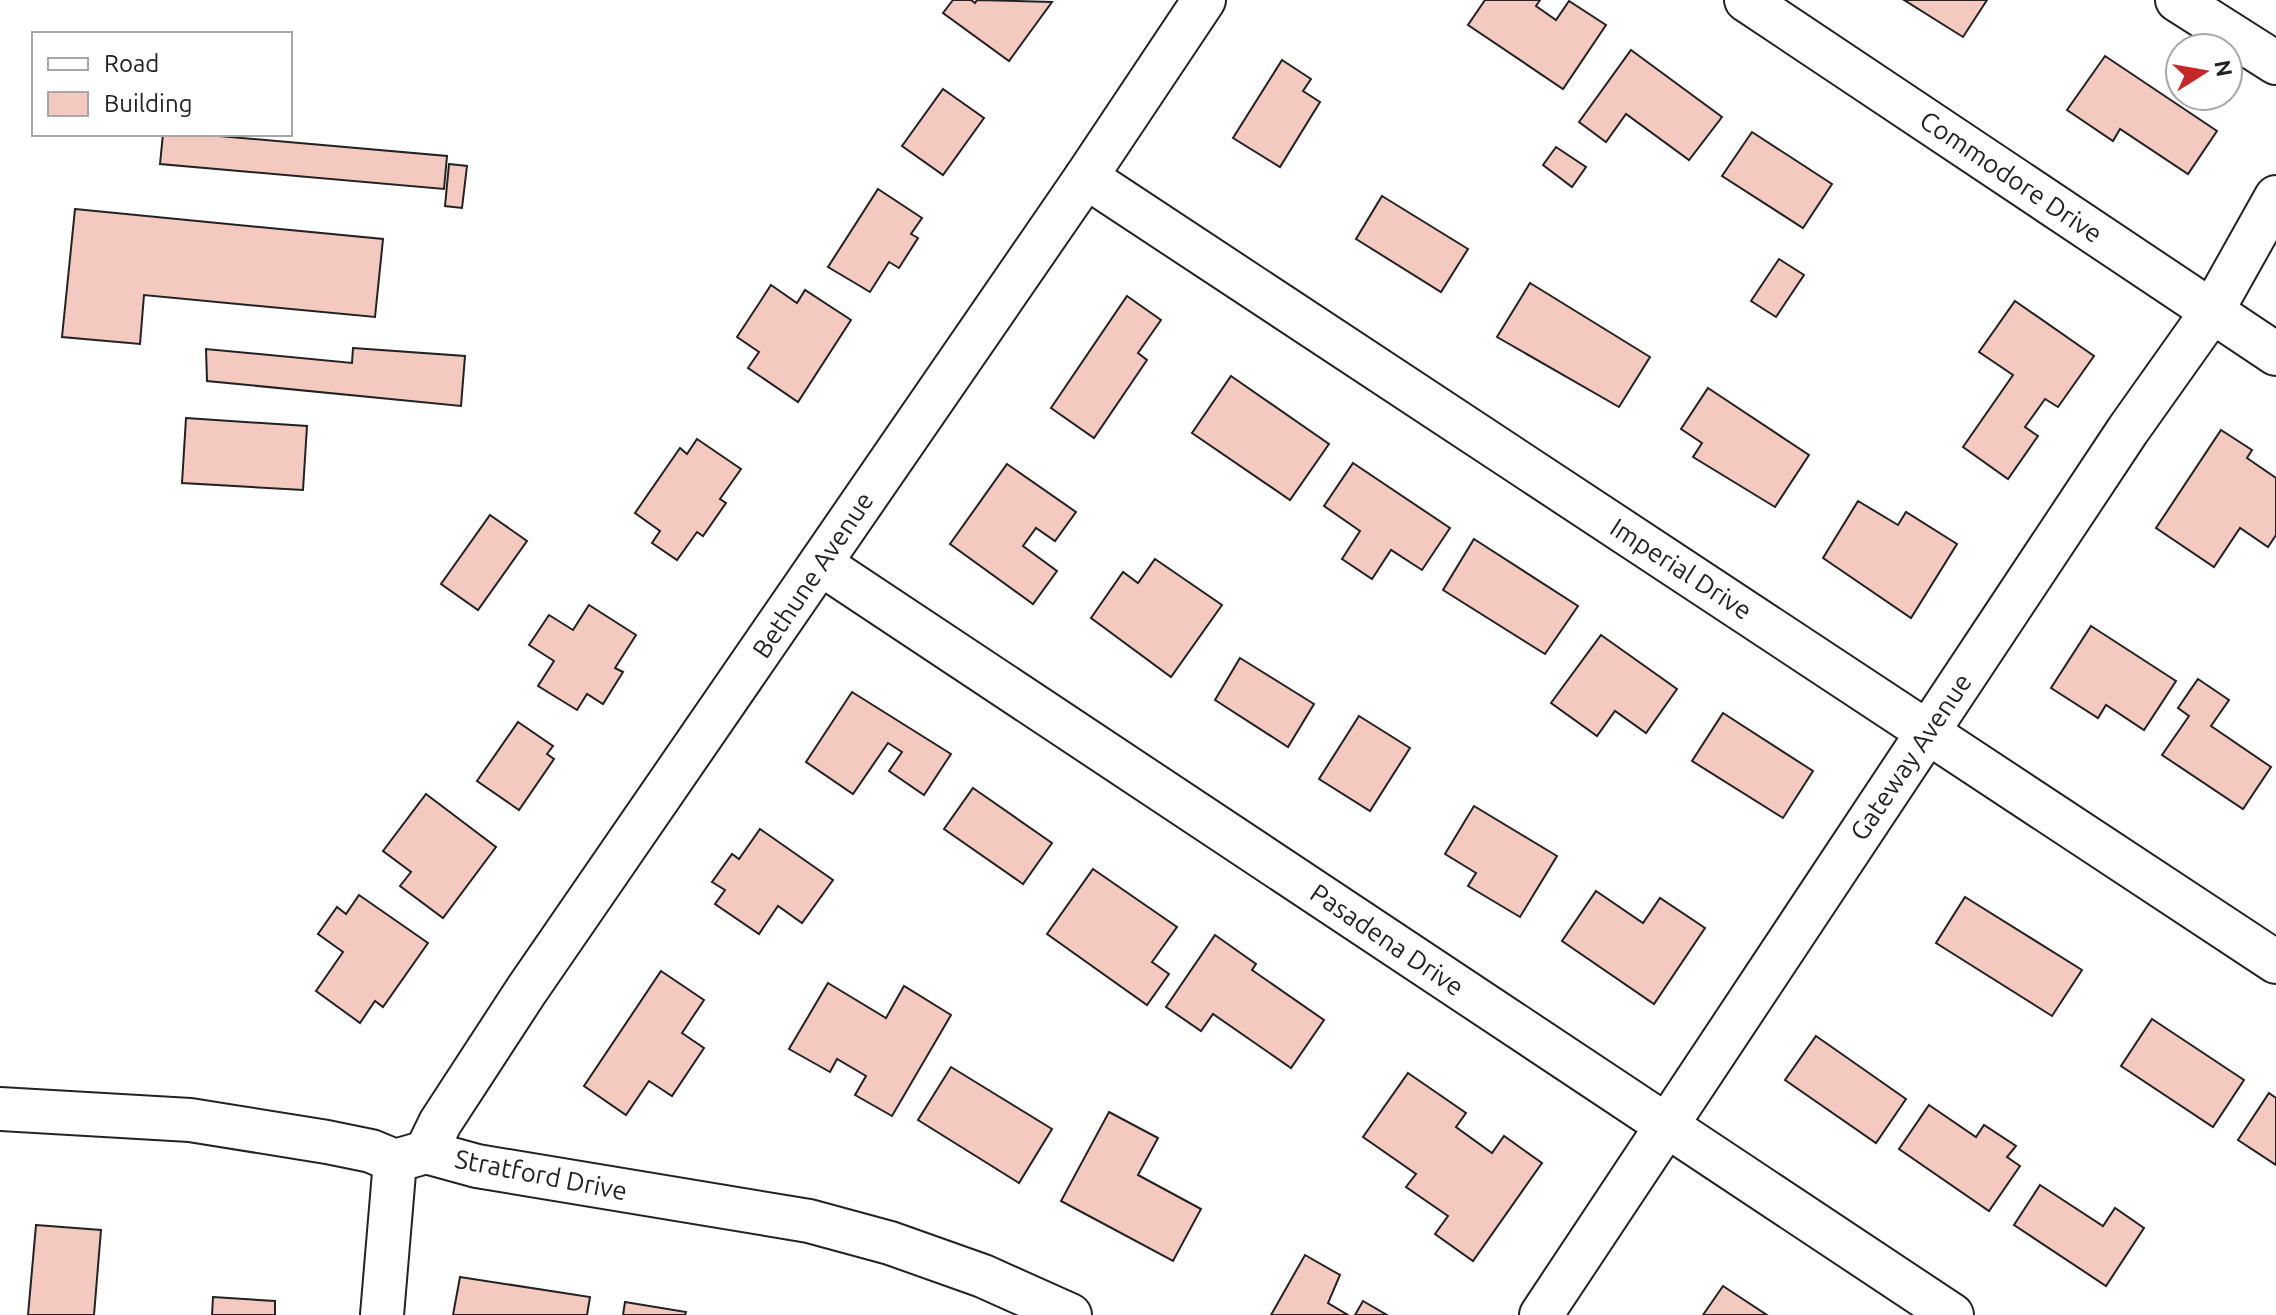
<svg xmlns="http://www.w3.org/2000/svg" width="2276" height="1315" font-family="Ubuntu,sans-serif">
  <style>
    .building { fill: #f3c9c0; stroke: #222; stroke-width: 2 }
    .lines { fill: none; stroke-linecap: round; stroke-linejoin: round }
    .minor-casing { stroke: #222; stroke-width: 46 }
    .minor { stroke: #fff; stroke-width: 42 }
    .labels { text-anchor: middle; stroke-width: 6; stroke-linejoin: round; paint-order: stroke }
    .street-label { font-size: 26px; fill: #222; stroke: #fff }
  </style>
  <rect width="100%" height="100%" fill="#fff"/>
  <g class="building">
    <path d="M 953,0 L 971,0 L 975,3 L 977,0 L 1052,2 L 1009,61 L 943,13 Z"/>
    <path d="M 1485,0 L 1540,0 L 1536,6 L 1556,20 L 1569,1 L 1606,25 L 1563,89 L 1468,25 Z"/>
    <path d="M 1904,0 L 1987,0 L 1963,37 Z"/>
    <path d="M 1631,50 L 1722,117 L 1689,160 L 1626,114 L 1606,142 L 1579,122 Z"/>
    <path d="M 2105,56 L 2217,131 L 2188,174 L 2120,129 L 2113,141 L 2067,110 Z"/>
    <path d="M 1282,60 L 1311,79 L 1303,91 L 1320,102 L 1280,167 L 1233,138 Z"/>
    <path d="M 943,89 L 984,118 L 943,175 L 902,146 Z"/>
    <path d="M 1752,132 L 1832,184 L 1803,228 L 1722,176 Z"/>
    <path d="M 163,134 L 196,134 L 447,156 L 444,189 L 160,164 Z"/>
    <path d="M 1556,147 L 1586,167 L 1572,187 L 1543,165 Z"/>
    <path d="M 449,164 L 467,166 L 462,208 L 445,206 Z"/>
    <path d="M 878,189 L 922,218 L 911,234 L 918,238 L 899,268 L 889,262 L 870,292 L 828,267 Z"/>
    <path d="M 1382,196 L 1468,249 L 1441,292 L 1356,239 Z"/>
    <path d="M 75,209 L 383,239 L 375,317 L 144,295 L 140,344 L 62,337 Z"/>
    <path d="M 1779,259 L 1804,275 L 1776,317 L 1751,301 Z"/>
    <path d="M 1530,283 L 1650,357 L 1619,407 L 1497,337 Z"/>
    <path d="M 771,285 L 797,303 L 805,290 L 851,320 L 798,402 L 748,368 L 759,352 L 737,337 Z"/>
    <path d="M 1127,296 L 1161,320 L 1138,353 L 1147,360 L 1094,438 L 1051,408 Z"/>
    <path d="M 2015,301 L 2094,356 L 2058,407 L 2045,399 L 2025,427 L 2038,436 L 2008,479 L 1963,447 L 2013,375 L 1979,352 Z"/>
    <path d="M 353,348 L 465,356 L 461,406 L 207,381 L 206,349 L 352,363 Z"/>
    <path d="M 1231,376 L 1329,444 L 1290,500 L 1192,433 Z"/>
    <path d="M 1708,388 L 1809,455 L 1775,507 L 1693,457 L 1702,443 L 1681,429 Z"/>
    <path d="M 186,418 L 307,426 L 303,490 L 182,483 Z"/>
    <path d="M 2221,430 L 2252,450 L 2247,458 L 2276,478 L 2276,535 L 2268,547 L 2240,528 L 2214,567 L 2156,528 Z"/>
    <path d="M 697,439 L 741,469 L 720,499 L 726,503 L 703,536 L 697,532 L 677,560 L 652,543 L 660,531 L 635,513 L 680,448 L 687,454 Z"/>
    <path d="M 1353,463 L 1450,528 L 1422,570 L 1391,550 L 1372,579 L 1342,559 L 1360,531 L 1324,506 Z"/>
    <path d="M 1007,464 L 1076,512 L 1055,541 L 1036,528 L 1023,546 L 1057,571 L 1033,604 L 950,544 Z"/>
    <path d="M 1858,501 L 1898,525 L 1906,512 L 1957,544 L 1911,618 L 1823,558 Z"/>
    <path d="M 490,515 L 527,541 L 478,610 L 441,584 Z"/>
    <path d="M 1474,539 L 1578,606 L 1545,654 L 1443,590 Z"/>
    <path d="M 1155,559 L 1222,605 L 1171,677 L 1091,618 L 1123,572 L 1138,583 Z"/>
    <path d="M 589,605 L 636,635 L 615,668 L 623,672 L 603,704 L 587,694 L 577,710 L 538,686 L 554,661 L 529,645 L 549,615 L 573,630 Z"/>
    <path d="M 2091,626 L 2176,681 L 2144,730 L 2106,705 L 2098,718 L 2051,688 Z"/>
    <path d="M 1601,635 L 1677,689 L 1646,733 L 1615,711 L 1597,736 L 1551,703 Z"/>
    <path d="M 1240,658 L 1314,704 L 1288,747 L 1215,700 Z"/>
    <path d="M 2198,679 L 2229,700 L 2211,726 L 2271,767 L 2243,809 L 2162,755 L 2189,716 L 2178,708 Z"/>
    <path d="M 852,692 L 951,754 L 924,795 L 889,771 L 902,752 L 888,743 L 853,794 L 806,762 Z"/>
    <path d="M 1723,713 L 1813,771 L 1783,818 L 1692,761 Z"/>
    <path d="M 1359,716 L 1410,748 L 1370,811 L 1319,779 Z"/>
    <path d="M 518,722 L 553,746 L 547,754 L 554,759 L 519,810 L 477,781 Z"/>
    <path d="M 973,788 L 1052,843 L 1023,884 L 944,829 Z"/>
    <path d="M 426,794 L 496,847 L 443,918 L 400,886 L 411,872 L 383,851 Z"/>
    <path d="M 1474,806 L 1557,856 L 1520,917 L 1468,886 L 1476,873 L 1445,854 Z"/>
    <path d="M 760,829 L 833,880 L 802,923 L 778,906 L 759,934 L 715,904 L 725,890 L 712,882 L 732,854 L 739,859 Z"/>
    <path d="M 1093,869 L 1177,927 L 1152,962 L 1169,974 L 1147,1005 L 1047,934 Z"/>
    <path d="M 1596,891 L 1643,923 L 1660,898 L 1705,928 L 1654,1004 L 1562,941 Z"/>
    <path d="M 359,895 L 428,943 L 383,1007 L 375,1001 L 360,1023 L 316,991 L 343,952 L 318,934 L 337,907 L 346,914 Z"/>
    <path d="M 1965,897 L 2082,970 L 2052,1016 L 1936,943 Z"/>
    <path d="M 1215,935 L 1256,964 L 1252,970 L 1324,1020 L 1291,1068 L 1213,1014 L 1201,1031 L 1166,1007 Z"/>
    <path d="M 661,971 L 704,1000 L 682,1033 L 704,1048 L 672,1096 L 649,1081 L 626,1115 L 584,1086 Z"/>
    <path d="M 828,983 L 886,1018 L 904,986 L 951,1015 L 892,1116 L 855,1095 L 866,1076 L 837,1059 L 830,1072 L 789,1049 Z"/>
    <path d="M 2152,1019 L 2244,1080 L 2213,1127 L 2121,1066 Z"/>
    <path d="M 1816,1036 L 1906,1099 L 1876,1143 L 1785,1080 Z"/>
    <path d="M 951,1067 L 1052,1129 L 1019,1183 L 918,1120 Z"/>
    <path d="M 1408,1073 L 1466,1113 L 1456,1127 L 1492,1153 L 1504,1136 L 1542,1163 L 1473,1261 L 1435,1234 L 1448,1216 L 1406,1187 L 1416,1174 L 1363,1137 Z"/>
    <path d="M 2269,1093 L 2276,1098 L 2276,1165 L 2238,1140 Z"/>
    <path d="M 1929,1105 L 1976,1137 L 1984,1125 L 2016,1146 L 2007,1157 L 2020,1166 L 1989,1211 L 1899,1149 Z"/>
    <path d="M 1109,1112 L 1158,1138 L 1138,1175 L 1201,1209 L 1173,1261 L 1061,1201 Z"/>
    <path d="M 2040,1185 L 2103,1226 L 2115,1208 L 2144,1228 L 2106,1286 L 2014,1225 Z"/>
    <path d="M 36,1225 L 101,1230 L 94,1315 L 28,1315 Z"/>
    <path d="M 1305,1255 L 1340,1275 L 1328,1303 L 1348,1315 L 1271,1315 Z"/>
    <path d="M 460,1277 L 590,1297 L 587,1315 L 453,1315 Z"/>
    <path d="M 1723,1286 L 1767,1315 L 1703,1315 Z"/>
    <path d="M 213,1297 L 275,1301 L 275,1315 L 212,1315 Z"/>
    <path d="M 1363,1301 L 1387,1315 L 1355,1315 Z"/>
    <path d="M 625,1302 L 686,1312 L 685,1315 L 623,1315 Z"/>
  </g>
  <g class="lines">
    <defs>
      <g id="minor">
        <path d="M 1746,0 L 2276,354"/>
        <path d="M 2177,0 L 2276,63"/>
        <path d="M 1086,177 L 2276,962"/>
        <path d="M 821,564 L 1952,1315"/>
        <path d="M 0,1109 L 190,1120 L 327,1142 L 371,1151 L 395,1161 L 426,1152 L 477,1166 L 809,1221 L 890,1243 L 983,1276 L 1070,1315"/>
        <path d="M 426,1152 L 440,1123 L 526,991 L 1086,177 L 1204,0"/>
        <path d="M 382,1315 L 395,1161"/>
        <path d="M 1541,1315 L 2128,430 L 2211,313 L 2276,197"/>
      </g>
    </defs>
    <use href="#minor" class="minor-casing"/>
    <use href="#minor" class="minor"/>
  </g>
  <g class="labels">
    <g class="street-label">
      <text transform="translate(2011 177) rotate(34)" y="9">Commodore Drive</text>
      <text transform="translate(1681 569) rotate(33)" y="9">Imperial Drive</text>
      <text transform="translate(813 575) rotate(-56)" y="9">Bethune Avenue</text>
      <text transform="translate(1911 757) rotate(-56)" y="9">Gateway Avenue</text>
      <text transform="translate(1387 940) rotate(34)" y="9">Pasadena Drive</text>
      <text transform="translate(541 1175) rotate(11)" y="9">Stratford Drive</text>
    </g>
  </g>
  <rect x="32" y="32" width="260" height="104" fill="#ffffff" stroke="#a7a7a7" stroke-width="2"/>
  <rect x="48" y="58" width="40" height="12" fill="#ffffff" stroke="#a7a7a7" stroke-width="2"/>
  <text x="104" y="72" font-size="24" fill="#222222">Road</text>
  <rect x="48" y="92" width="40" height="24" fill="#f3c9c0" stroke="#a7a7a7" stroke-width="2"/>
  <text x="104" y="112" font-size="24" fill="#222222">Building</text>
  <g transform="translate(2204 72) rotate(79)"><circle r="38" fill="#ffffff" stroke="#a7a7a7" stroke-width="2"/>
  <path d="M0-6L14 30L0 20L-14 30Z" fill="#c62828"/>
  <text y="-12" font-size="22" font-weight="bold" text-anchor="middle" fill="#222222">N</text>
  </g>
</svg>
